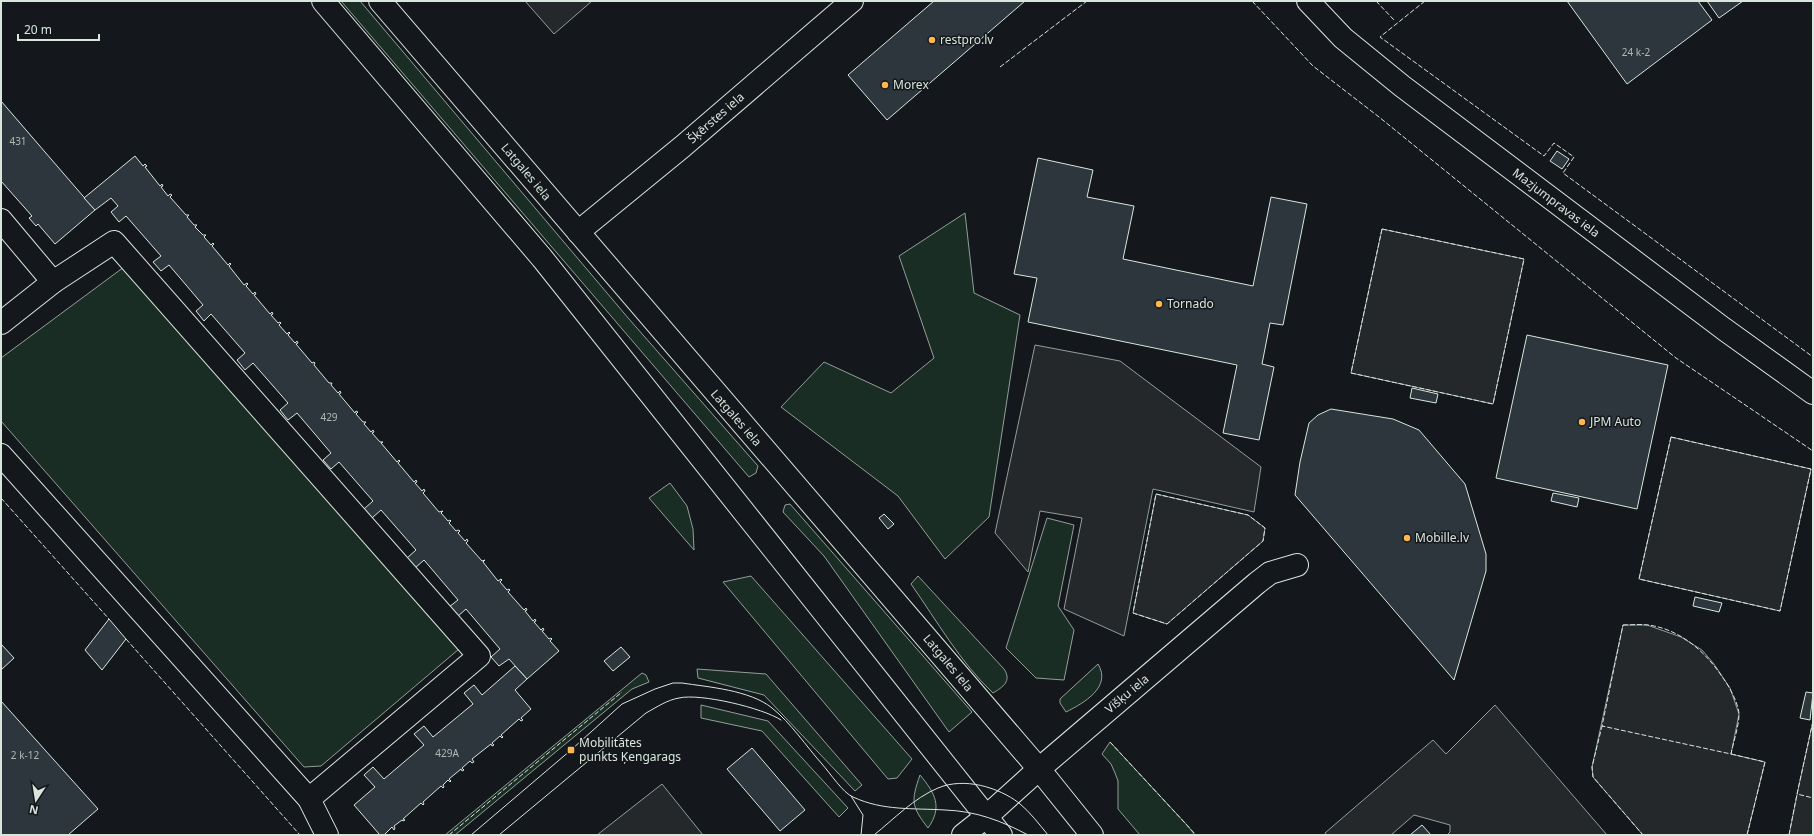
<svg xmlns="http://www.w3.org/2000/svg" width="1814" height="836" font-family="'Noto Sans',sans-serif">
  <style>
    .green { fill: #1a2d24; stroke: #939e99 }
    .parking { fill: #24282b; stroke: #939e99 }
    .building { fill: #2c363c; stroke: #d8e6dc }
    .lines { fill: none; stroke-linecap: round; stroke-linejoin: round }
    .street-casing { stroke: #d8e6dc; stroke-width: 24 }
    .secondary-casing { stroke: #d8e6dc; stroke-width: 24 }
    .highway-casing { stroke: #d8e6dc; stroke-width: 24 }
    .street { stroke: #14181c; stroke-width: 22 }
    .secondary { stroke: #14181c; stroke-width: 22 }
    .highway { stroke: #14181c; stroke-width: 22 }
    .tram { stroke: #d8e6dc; stroke-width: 1 }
    .fence { stroke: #d8e6dc; stroke-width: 1; stroke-dasharray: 5 2; stroke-linecap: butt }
    .poi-dot { fill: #ffb74d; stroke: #14181c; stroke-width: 1.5 }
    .labels { text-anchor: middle; stroke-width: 3; stroke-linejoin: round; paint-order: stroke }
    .number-label { font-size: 10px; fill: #adbab4 }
    .poi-label { font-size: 12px; fill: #d8e6dc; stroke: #14181c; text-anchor: start }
    .street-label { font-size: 12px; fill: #d8e6dc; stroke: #14181c }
  </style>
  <rect width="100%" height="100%" fill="#14181c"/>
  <g class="green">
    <path d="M 341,1 L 360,1 L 629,319 L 758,466 L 756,473 L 749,477 Z"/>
    <path d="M 965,213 L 974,293 L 1020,315 L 989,517 L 945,559 L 898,496 L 781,407 L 824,362 L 891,393 L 934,358 L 899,256 Z"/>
    <path d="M 124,267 L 459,649 L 321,766 L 304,767 L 1,421 L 1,358 Z"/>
    <path d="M 670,483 L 687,506 L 693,529 L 694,550 L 649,498 Z"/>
    <path d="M 790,504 L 972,712 L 949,732 L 824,556 L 783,512 L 785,505 Z"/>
    <path d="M 1047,518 L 1074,525 L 1058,606 L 1074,630 L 1064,680 L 1036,678 L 1006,648 Z"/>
    <path d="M 751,576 L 912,759 L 897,778 L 888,779 L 723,582 Z"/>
    <path d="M 918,576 L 1004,669 C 1012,681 1003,687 993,693 C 960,662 937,621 911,584 Z"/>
    <path d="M 1098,664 C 1112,687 1084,703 1066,712 L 1060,703 L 1060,699 Z"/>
    <path d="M 697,669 L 766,674 L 862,785 L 855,791 L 764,695 L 698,678 Z"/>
    <path d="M 642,673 L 646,675 L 649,682 L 632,689 L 455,835 L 445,835 Z"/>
    <path d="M 701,705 L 768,721 L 848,808 L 839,817 L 762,731 L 701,718 Z"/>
    <path d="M 1110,742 L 1187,825 L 1195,835 L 1140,835 L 1118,809 L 1118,781 L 1115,773 L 1111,764 L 1102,754 Z"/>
    <path d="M 920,775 C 935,793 943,807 928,828 C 911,806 911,801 920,775 Z"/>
  </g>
  <g class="parking">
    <path d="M 525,1 L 592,1 L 554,34 Z"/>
    <path d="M 1382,229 L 1524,259 L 1493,404 L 1351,373 Z"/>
    <path d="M 1035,345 L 1120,361 L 1261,467 L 1254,512 L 1153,489 L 1124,636 L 1064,609 L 1082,518 L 1040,511 L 1028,572 L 995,533 Z"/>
    <path d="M 1671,437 L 1811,469 L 1780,611 L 1639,579 Z"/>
    <path d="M 1156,494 L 1248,515 L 1265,528 L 1263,541 L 1167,624 L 1133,613 Z"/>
    <path d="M 1623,625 L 1647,625 L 1681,637 L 1702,650 L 1714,664 L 1730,688 L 1739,714 L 1731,754 L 1765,762 L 1747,835 L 1643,835 L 1593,777 L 1592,767 Z"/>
    <path d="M 1495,705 L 1607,835 L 1447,835 L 1450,832 L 1450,825 L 1414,815 L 1391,835 L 1326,835 L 1325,833 L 1433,740 L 1446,754 Z"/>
    <path d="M 1813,721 L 1813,835 L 1789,835 L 1799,785 Z"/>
    <path d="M 662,784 L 703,835 L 597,835 Z"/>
  </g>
  <g class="building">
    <path d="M 934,1 L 1025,1 L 887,120 L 848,75 Z"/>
    <path d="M 1567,1 L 1698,1 L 1712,20 L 1627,84 Z"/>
    <path d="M 1707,1 L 1743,1 L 1719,18 Z"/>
    <path d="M 1,101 L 95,210 L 55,244 L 38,224 L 36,226 L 29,218 L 32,216 L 1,181 Z"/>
    <path d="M 1557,151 L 1569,159 L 1562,169 L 1550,161 Z"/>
    <path d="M 135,156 L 143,166 L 145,164 L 147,166 L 145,167 L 160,186 L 162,184 L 163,186 L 161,187 L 168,196 L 170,194 L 172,195 L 170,197 L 186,215 L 189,215 L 187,217 L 194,225 L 197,225 L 195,227 L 203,235 L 206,235 L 204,237 L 211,245 L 213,243 L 214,244 L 212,246 L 228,265 L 230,263 L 231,264 L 229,266 L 244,285 L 247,283 L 248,284 L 246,286 L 253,294 L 255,292 L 256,294 L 254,295 L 270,314 L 272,312 L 273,314 L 271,315 L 278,323 L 280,322 L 281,323 L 279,325 L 287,334 L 289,332 L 290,333 L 288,335 L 295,343 L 297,341 L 298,343 L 296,344 L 312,363 L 314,362 L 315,363 L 314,365 L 329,383 L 332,383 L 331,385 L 338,393 L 340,391 L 341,393 L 339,394 L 355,413 L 356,411 L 358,412 L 356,414 L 363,422 L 366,422 L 364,424 L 371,432 L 373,430 L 374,432 L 372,433 L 380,442 L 383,442 L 381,443 L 397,462 L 399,460 L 400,461 L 398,463 L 414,482 L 416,480 L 417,482 L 415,483 L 422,491 L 424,489 L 425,491 L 423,493 L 439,512 L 443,511 L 441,513 L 448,521 L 450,520 L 451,521 L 449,523 L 456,531 L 458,530 L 460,531 L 458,533 L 465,541 L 467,539 L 468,541 L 466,543 L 482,561 L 485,560 L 483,562 L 498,581 L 501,579 L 502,580 L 500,582 L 507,590 L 509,589 L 510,590 L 508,592 L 524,610 L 526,608 L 527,610 L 525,611 L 533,621 L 535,619 L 536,621 L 534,622 L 541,630 L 543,628 L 544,630 L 542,631 L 549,639 L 551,638 L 552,639 L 550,641 L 559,651 L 527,679 L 509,659 L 499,666 L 491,657 L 500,649 L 466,609 L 457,617 L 449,607 L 458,600 L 424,560 L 415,568 L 407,558 L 416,550 L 381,510 L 372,518 L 364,509 L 373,501 L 339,462 L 331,469 L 323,460 L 331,453 L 297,413 L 288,420 L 280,410 L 288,403 L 253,363 L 245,370 L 237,360 L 245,353 L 211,314 L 204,321 L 196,311 L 203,305 L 169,265 L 161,271 L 153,262 L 161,256 L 126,216 L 119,222 L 111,212 L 118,206 L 111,198 L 95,210 L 84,198 Z"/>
    <path d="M 1038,158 L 1093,170 L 1087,197 L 1134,206 L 1123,259 L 1253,286 L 1271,197 L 1307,204 L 1283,325 L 1270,323 L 1262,364 L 1274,367 L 1259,440 L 1223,433 L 1237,365 L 1028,322 L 1037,278 L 1014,274 Z"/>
    <path d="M 1527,335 L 1668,365 L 1637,509 L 1496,478 Z"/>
    <path d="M 1412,388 L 1438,394 L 1436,403 L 1410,398 Z"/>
    <path d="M 1331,409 L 1393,419 L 1419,430 L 1465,484 L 1486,554 L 1486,571 L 1454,680 L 1295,495 L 1300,462 L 1309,423 L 1318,415 Z"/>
    <path d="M 1553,493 L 1579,498 L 1577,507 L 1551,501 Z"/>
    <path d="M 884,514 L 894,524 L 888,529 L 879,518 Z"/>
    <path d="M 1695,597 L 1722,603 L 1719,612 L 1693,606 Z"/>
    <path d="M 109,619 L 126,639 L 102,670 L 85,650 Z"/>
    <path d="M 1,644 L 14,658 L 1,670 Z"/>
    <path d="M 621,647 L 630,657 L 613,671 L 604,661 Z"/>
    <path d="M 515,666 L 527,679 L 515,690 L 531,709 L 521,718 L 523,720 L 521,721 L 519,719 L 501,735 L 503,737 L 502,738 L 500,736 L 492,743 L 494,745 L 492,746 L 491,744 L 472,759 L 474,762 L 472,763 L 470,761 L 462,768 L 464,770 L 462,771 L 461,769 L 449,779 L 451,781 L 450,782 L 448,780 L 443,785 L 444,787 L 443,788 L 441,786 L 423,802 L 424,804 L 423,805 L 421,803 L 403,819 L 405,820 L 403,821 L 402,820 L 394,826 L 395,828 L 394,830 L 392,827 L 384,835 L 380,835 L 354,805 L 375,787 L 364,775 L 373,767 L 384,779 L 424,745 L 414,734 L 424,726 L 433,737 L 473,704 L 464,693 L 474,685 L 482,695 Z"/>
    <path d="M 1806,692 L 1813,693 L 1810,720 L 1800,718 Z"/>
    <path d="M 1,701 L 98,809 L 68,835 L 1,835 Z"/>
    <path d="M 752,748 L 805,810 L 780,831 L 727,769 Z"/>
    <path d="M 1422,825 L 1431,835 L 1410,835 Z"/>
  </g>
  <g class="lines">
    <defs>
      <g id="street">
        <path d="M 1308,1 L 1343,38 L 1402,86 L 1724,329 L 1813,393"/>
        <path d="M 1,220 L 53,282"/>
        <path d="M 578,232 L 682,147 L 852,1"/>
        <path d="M 1,323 L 53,282 L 114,242 L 479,656 L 309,799"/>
        <path d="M 1,455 L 309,799 L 327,835"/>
        <path d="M 1039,769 L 1257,583 L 1270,573 L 1297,565"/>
      </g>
      <path id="secondary" d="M 963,835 L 987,816 L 1039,769"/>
      <g id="highway">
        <path d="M 323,1 L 542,258 L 1001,835"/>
        <path d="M 380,1 L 1039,769 L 1092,835"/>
      </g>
    </defs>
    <use href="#street" class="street-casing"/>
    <use href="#secondary" class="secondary-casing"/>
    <use href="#highway" class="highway-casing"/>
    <use href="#street" class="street"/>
    <use href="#secondary" class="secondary"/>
    <use href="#highway" class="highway"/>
    <g class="tram">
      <path d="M 851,796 L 863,815 L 861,835"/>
      <path d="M 471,835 L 571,750 L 622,704 L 655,689 L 673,683 L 682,683 C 708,687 750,690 772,708 C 791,723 806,746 822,764 C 830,773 843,793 853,797 C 883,811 913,808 945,810 C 976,811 1002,821 1028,835"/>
      <path d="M 499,835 L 646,713 C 657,707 667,700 679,698 C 700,693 763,708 781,720"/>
      <path d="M 874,835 C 894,819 914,798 938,788 C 964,777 998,787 1019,803 C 1030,812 1039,824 1048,835"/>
    </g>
    <g class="fence">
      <path d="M 1252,1 L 1313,66 L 1379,117 L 1676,358 L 1813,451"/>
      <path d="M 1376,1 L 1394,20"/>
      <path d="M 1425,1 L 1380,37 L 1544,156 L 1554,143 L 1574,157 L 1563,173 L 1813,357"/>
      <path d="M 1000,67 L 1087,1"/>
      <path d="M 1382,229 L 1524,259 L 1493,404 L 1351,373 Z"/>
      <path d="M 1671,437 L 1811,469 L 1780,611 L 1639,579 Z"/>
      <path d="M 1156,494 L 1248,515 L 1265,528 L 1263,541 L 1167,624 L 1133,613 Z"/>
      <path d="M 1,498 L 109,619"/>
      <path d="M 1623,625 C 1631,625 1640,624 1648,625 C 1680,629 1706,652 1723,678 C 1729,686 1739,704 1739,715 C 1739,726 1733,743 1731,754 L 1602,726 Z"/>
      <path d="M 126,639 L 300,835"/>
      <path d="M 1813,721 L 1797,794 L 1813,798"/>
      <path d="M 1603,726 L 1602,726 L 1592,767 L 1593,777 L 1643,835"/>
      <path d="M 1110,742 L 1196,835"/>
      <path d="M 1731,754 L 1765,762 L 1747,835"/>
      <path d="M 449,835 L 622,692"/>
      <path d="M 1789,835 L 1797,794"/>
    </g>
  </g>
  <g class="poi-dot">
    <circle cx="932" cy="40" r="4"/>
    <circle cx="885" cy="85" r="4"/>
    <circle cx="1159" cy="304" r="4"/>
    <circle cx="1582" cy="422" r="4"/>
    <circle cx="1407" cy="538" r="4"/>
    <rect x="567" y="746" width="8" height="8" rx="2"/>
  </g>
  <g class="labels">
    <g class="number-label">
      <text x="1636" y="56">24 k-2</text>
      <text x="18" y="145">431</text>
      <text x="329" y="421">429</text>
      <text x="447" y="757">429A</text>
      <text x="25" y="759">2 k-12</text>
    </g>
    <g class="poi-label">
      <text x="940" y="44">restpro.lv</text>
      <text x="893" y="89">Morex</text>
      <text x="1167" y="308">Tornado</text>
      <text x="1590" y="426">JPM Auto</text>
      <text x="1415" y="542">Mobille.lv</text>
      <text x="579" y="747">Mobilitātes<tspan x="579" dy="14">punkts Ķengarags</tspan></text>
    </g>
    <g class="street-label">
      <text transform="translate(716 118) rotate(-41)" y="4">Šķērstes iela</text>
      <text transform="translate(526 172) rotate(50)" y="4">Latgales iela</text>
      <text transform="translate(1556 203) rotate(37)" y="4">Mazjumpravas iela</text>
      <text transform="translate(736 418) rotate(49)" y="4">Latgales iela</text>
      <text transform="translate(948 663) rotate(50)" y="4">Latgales iela</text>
      <text transform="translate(1127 694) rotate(-40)" y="4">Višķu iela</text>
    </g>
  </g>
  <rect width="1814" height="836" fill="none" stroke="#d8e6dc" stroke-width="4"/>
  <g transform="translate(36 800) rotate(192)" stroke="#14181c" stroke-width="3" paint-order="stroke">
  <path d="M0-3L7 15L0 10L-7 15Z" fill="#d8e6dc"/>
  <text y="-6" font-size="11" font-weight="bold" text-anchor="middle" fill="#d8e6dc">N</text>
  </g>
  <path d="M18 34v6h81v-6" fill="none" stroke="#d8e6dc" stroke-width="2"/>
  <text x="24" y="34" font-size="12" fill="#d8e6dc" stroke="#14181c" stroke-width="3" paint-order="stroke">20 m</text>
</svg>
